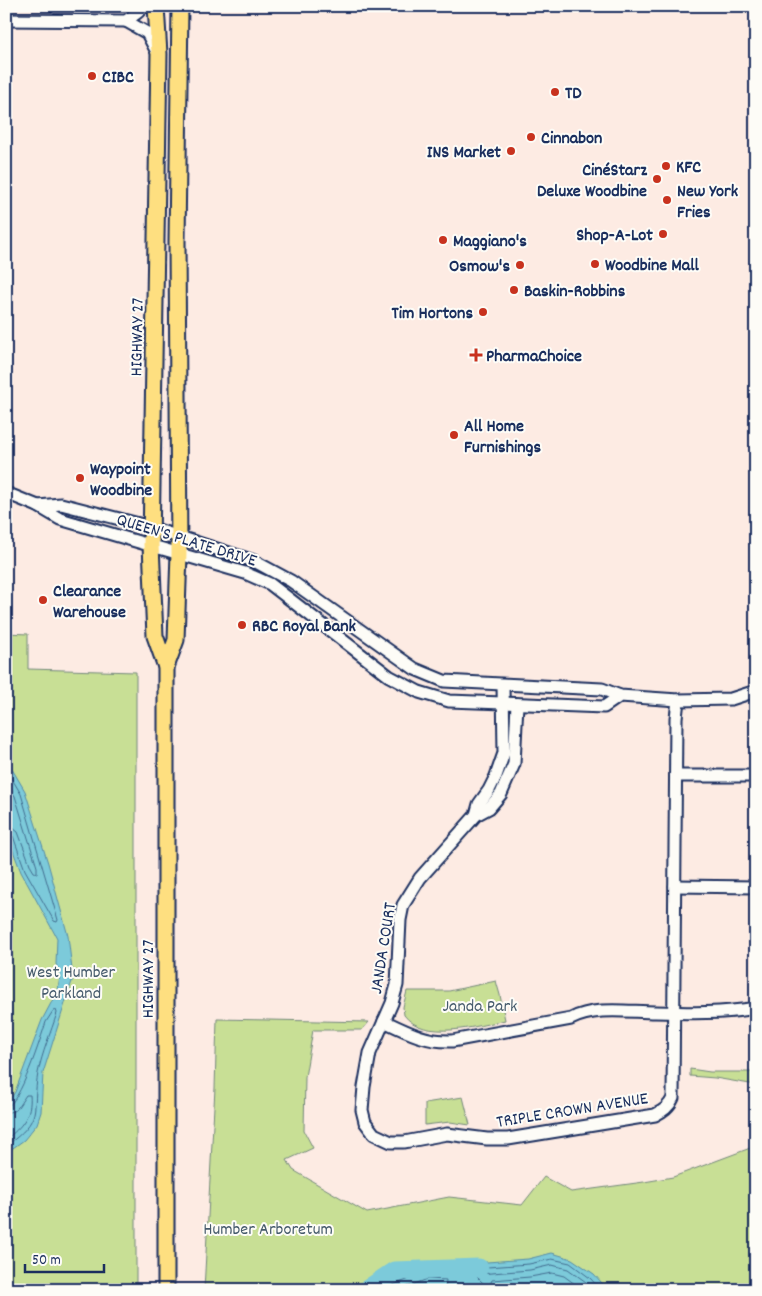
<svg xmlns="http://www.w3.org/2000/svg" width="762" height="1296" font-family="Dekko,sans-serif">
  <style>
    .green { fill: #c8df95; stroke: #72877a }
    .water { fill: #7ccada; stroke: #558ca8 }
    .lines { fill: none; stroke-linecap: round; stroke-linejoin: round }
    .shore { stroke: #426d90; stroke-width: 1 }
    .river { stroke: #7ccada; stroke-width: 19 }
    .minor-casing { stroke: #1b2f5e; stroke-width: 15 }
    .major-casing { stroke: #1b2f5e; stroke-width: 19 }
    .minor { stroke: #fdfcf7; stroke-width: 11 }
    .major { stroke: #fedf80; stroke-width: 15 }
    .poi-dot { fill: #c8321e; stroke: #fdfcf7; stroke-width: 2 }
    .labels { text-anchor: middle; stroke-width: 4; stroke-linejoin: round; paint-order: stroke }
    .poi-label { font-size: 18px; font-weight: bold; fill: #1b2f5e; stroke: #fdfcf7; text-anchor: start }
    .street-label { font-size: 18px; fill: #1b2f5e; stroke: #fdfcf7 }
    .park-label { font-size: 18px; fill: #465b6c; stroke: #fdfcf7 }
  </style>
  <rect width="100%" height="100%" fill="#fdebe3"/>
  <filter id="ink" filterUnits="userSpaceOnUse"><feTurbulence type="fractalNoise" baseFrequency=".02" numOctaves="2"/><feDisplacementMap in="SourceGraphic" scale="10" xChannelSelector="R" yChannelSelector="G"/><feConvolveMatrix kernelMatrix="1 2 1 2 8 2 1 2 1" color-interpolation-filters="sRGB"/></filter>
  <g filter="url(#ink)">
    <g class="green">
      <path d="M 6,633 L 28,634 L 28,669 L 136,672 L 136,1290 L 6,1290 Z"/>
      <path d="M 496,981 L 500,995 L 505,1020 C 478,1026 424,1042 404,1015 L 403,1007 L 407,991 L 449,991 Z"/>
      <path d="M 217,1019 L 369,1022 L 362,1030 L 313,1030 L 305,1077 L 304,1131 L 313,1148 L 287,1160 L 293,1170 L 367,1213 L 449,1197 L 522,1205 L 544,1177 L 571,1192 L 644,1182 L 673,1177 L 753,1147 L 756,1131 L 756,1290 L 204,1290 L 215,1088 Z"/>
      <path d="M 690,1069 L 710,1072 L 756,1072 L 756,1085 L 715,1078 L 690,1076 Z"/>
      <path d="M 463,1097 L 470,1125 L 450,1122 L 425,1125 L 425,1103 Z"/>
    </g>
    <g class="water">
      <path d="M 6,759 L 25,791 L 48,863 L 68,936 L 73,978 L 43,1073 L 41,1112 L 37,1124 L 24,1140 L 6,1153 L 6,1105 L 15,1092 L 42,1020 L 58,990 L 60,976 L 56,964 L 57,938 L 21,872 L 6,832 Z"/>
      <path d="M 552,1253 L 572,1259 L 594,1274 L 608,1290 L 479,1290 L 466,1286 L 445,1290 L 363,1290 L 426,1268 L 453,1268 L 473,1263 L 528,1259 Z"/>
    </g>
    <g class="lines">
      <g class="shore">
        <path d="M 6,769 L 21,794 L 58,920 L 57,922 L 54,921 L 25,870 L 13,836 L 6,833"/>
        <path d="M 6,781 L 15,796 L 37,867 L 37,873 L 34,872 L 31,867 L 18,832 L 13,828 L 6,827"/>
        <path d="M 6,1107 C 20,1105 41,1037 46,1022 L 53,1011 L 56,1010 L 57,1013 C 51,1032 42,1053 38,1073 C 31,1113 45,1117 6,1146"/>
        <path d="M 6,1113 L 16,1110 L 26,1095 L 30,1095 C 32,1115 22,1127 6,1139"/>
        <path d="M 379,1290 L 427,1273 L 454,1273 L 474,1268 L 529,1264 L 552,1259 L 570,1263 L 590,1278 L 601,1290"/>
        <path d="M 398,1290 L 428,1279 L 446,1280 L 445,1290"/>
        <path d="M 484,1290 L 483,1283 L 477,1277 L 479,1274 L 530,1270 L 552,1265 L 568,1269 L 586,1282 L 593,1290"/>
        <path d="M 491,1290 L 491,1282 L 492,1280 L 530,1277 L 552,1273 L 564,1276 L 583,1290"/>
      </g>
      <path class="river" d="M 366,1290 L 394,1271 L 479,1268"/>
      <defs>
        <g id="minor">
          <path d="M 6,20 L 126,21 L 138,12 L 144,6"/>
          <path d="M 126,21 L 147,33 L 157,52"/>
          <path d="M 6,493 L 38,506 L 60,519 L 245,573 L 270,584 L 389,676 L 419,692 L 449,701 L 604,707 L 620,696"/>
          <path d="M 38,506 L 61,504 L 139,524 L 254,561 L 291,581 L 415,669 L 444,681 L 602,689 L 620,696 L 678,700 L 731,699 L 756,691"/>
          <path d="M 517,704 L 514,764 L 501,794 L 489,808 L 476,815 L 420,878 L 403,905 L 400,920 L 397,985 L 392,1003 L 370,1053 L 364,1087 L 362,1110 L 365,1122 L 374,1134 L 391,1142 L 404,1142 L 447,1134 L 487,1139 L 508,1139 L 655,1115 C 663,1111 669,1107 673,1098 L 676,718 L 678,700"/>
          <path d="M 676,776 L 756,776"/>
          <path d="M 476,815 L 479,804 L 489,790 L 496,776 L 504,753 L 503,685"/>
          <path d="M 675,886 L 756,887"/>
          <path d="M 384,1021 C 407,1032 426,1042 452,1041 L 571,1019 C 595,1006 629,1012 655,1012 C 689,1013 722,1014 756,1008"/>
        </g>
        <g id="major">
          <path d="M 156,6 L 159,54 L 151,545 L 155,636 L 166,667 L 166,1290"/>
          <path d="M 166,667 L 176,640 L 179,553 L 177,241 L 180,6"/>
        </g>
      </defs>
      <use href="#minor" class="minor-casing"/>
      <use href="#major" class="major-casing"/>
      <use href="#minor" class="minor"/>
      <use href="#major" class="major"/>
    </g>
  </g>
  <g class="poi-dot">
    <circle cx="92" cy="76" r="5"/>
    <circle cx="555" cy="92" r="5"/>
    <circle cx="531" cy="137" r="5"/>
    <circle cx="511" cy="151" r="5"/>
    <circle cx="666" cy="166" r="5"/>
    <circle cx="657" cy="179" r="5"/>
    <circle cx="667" cy="200" r="5"/>
    <circle cx="663" cy="234" r="5"/>
    <circle cx="443" cy="240" r="5"/>
    <circle cx="595" cy="264" r="5"/>
    <circle cx="520" cy="265" r="5"/>
    <circle cx="514" cy="290" r="5"/>
    <circle cx="483" cy="312" r="5"/>
    <path d="M473.5 347.5h5v5h5v5h-5v5h-5v-5h-5v-5h5z"/>
    <circle cx="454" cy="435" r="5"/>
    <circle cx="80" cy="478" r="5"/>
    <circle cx="43" cy="600" r="5"/>
    <circle cx="242" cy="625" r="5"/>
  </g>
  <g class="labels">
    <g class="poi-label">
      <text x="102" y="82">CIBC</text>
      <text x="565" y="98">TD</text>
      <text x="541" y="143">Cinnabon</text>
      <text x="501" y="157" text-anchor="end">INS Market</text>
      <text x="676" y="172">KFC</text>
      <text x="647" y="175" text-anchor="end">CinéStarz<tspan x="647" dy="21">Deluxe Woodbine</tspan></text>
      <text x="677" y="196">New York<tspan x="677" dy="21">Fries</tspan></text>
      <text x="653" y="240" text-anchor="end">Shop-A-Lot</text>
      <text x="453" y="246">Maggiano's</text>
      <text x="605" y="270">Woodbine Mall</text>
      <text x="510" y="271" text-anchor="end">Osmow's</text>
      <text x="524" y="296">Baskin-Robbins</text>
      <text x="473" y="318" text-anchor="end">Tim Hortons</text>
      <text x="486" y="361">PharmaChoice</text>
      <text x="464" y="431">All Home<tspan x="464" dy="21">Furnishings</tspan></text>
      <text x="90" y="474">Waypoint<tspan x="90" dy="21">Woodbine</tspan></text>
      <text x="53" y="596">Clearance<tspan x="53" dy="21">Warehouse</tspan></text>
      <text x="252" y="631">RBC Royal Bank</text>
    </g>
    <g class="street-label">
      <text transform="translate(136 337) rotate(-89)" y="6">HIGHWAY 27</text>
      <text transform="translate(187 539) rotate(17)" y="6">QUEEN'S PLATE DRIVE</text>
      <text transform="translate(382 948) rotate(-81)" y="6">JANDA COURT</text>
      <text transform="translate(147 979) rotate(-90)" y="6">HIGHWAY 27</text>
      <text transform="translate(572 1109) rotate(-9)" y="6">TRIPLE CROWN AVENUE</text>
    </g>
    <g class="park-label">
      <text x="71" y="977">West Humber<tspan x="71" dy="21">Parkland</tspan></text>
      <text x="480" y="1011">Janda Park</text>
      <text x="268" y="1234">Humber Arboretum</text>
    </g>
  </g>
  <rect width="762" height="1296" fill="none" stroke="#fdfcf7" stroke-width="25"/>
  <rect x="12" y="12" width="737" height="1271" fill="none" stroke="#1b2f5e" stroke-width="2" filter="url(#ink)"/>
  <path d="M25 1264v8h79v-8" fill="none" stroke="#1b2f5e" stroke-width="2.5"/>
  <text x="32" y="1264" font-size="15" fill="#1b2f5e" stroke="#fdfcf7" stroke-width="4" paint-order="stroke">50 m</text>
</svg>
